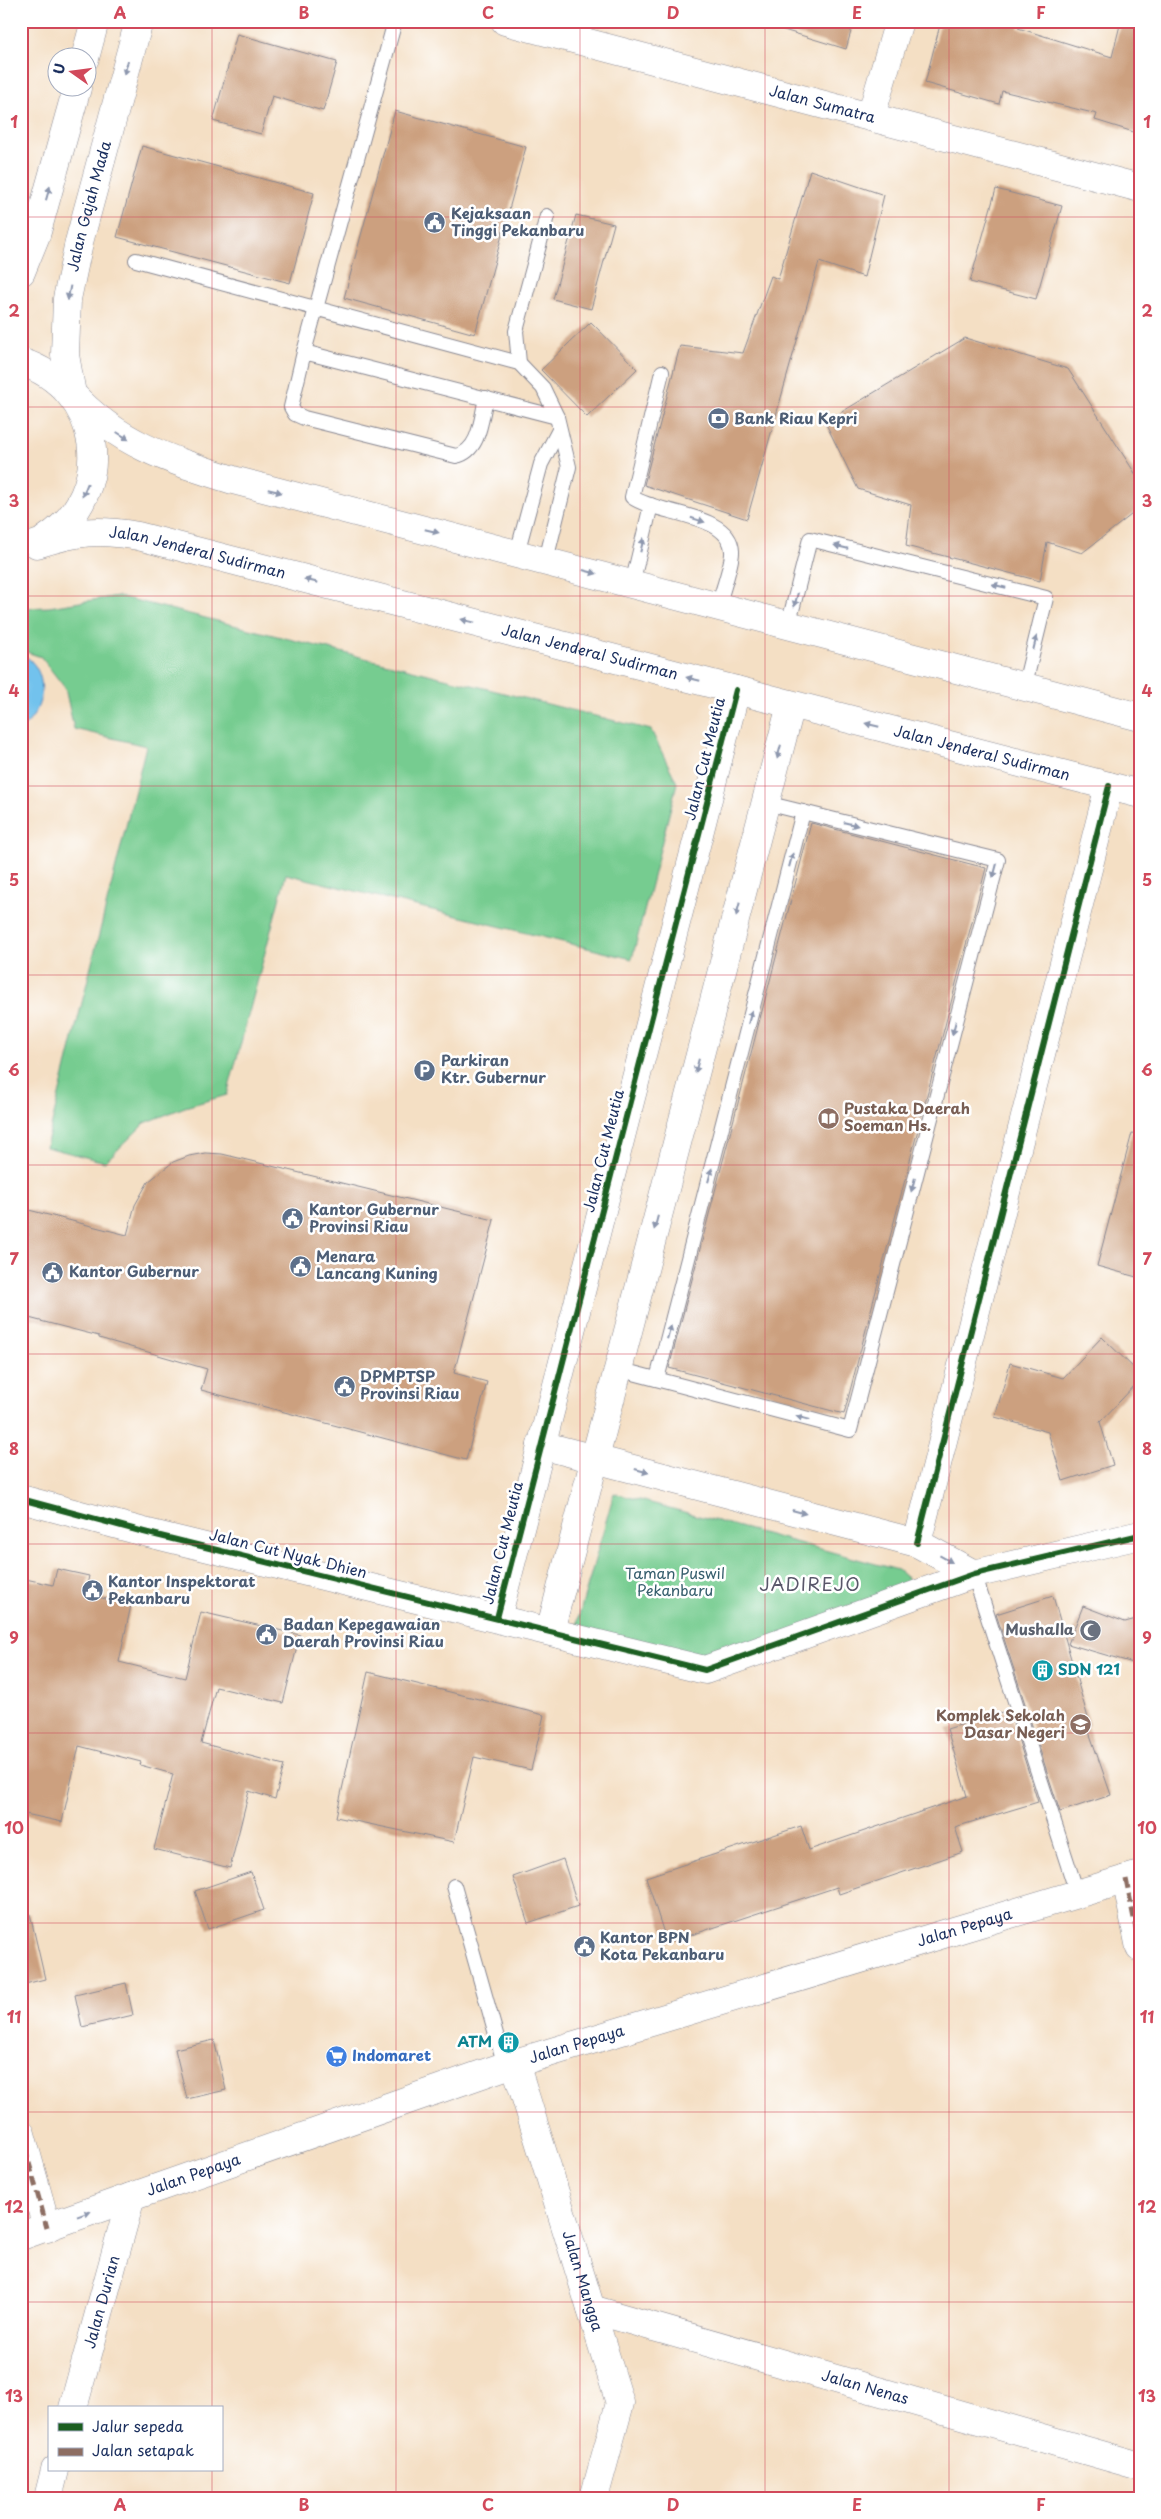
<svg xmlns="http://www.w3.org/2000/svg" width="1161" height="2519" font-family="'Playpen Sans',sans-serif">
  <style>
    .green { fill: #76cc90; stroke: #487e77 }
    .water { fill: #72c2ed; stroke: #4678a6 }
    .building { fill: #cca07f }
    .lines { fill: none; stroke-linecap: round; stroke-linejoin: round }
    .lane-casing { stroke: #888791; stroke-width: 16 }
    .street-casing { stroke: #888791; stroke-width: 29 }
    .secondary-casing { stroke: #888791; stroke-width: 29 }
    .primary-casing { stroke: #888791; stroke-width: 29 }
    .lane { stroke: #fff; stroke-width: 14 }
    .street { stroke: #fff; stroke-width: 28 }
    .secondary { stroke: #fff; stroke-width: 28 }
    .primary { stroke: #fff; stroke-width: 28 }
    .quiet { stroke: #8d6e63; stroke-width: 5; stroke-dasharray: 10 5; stroke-linecap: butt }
    .cycleway-casing { stroke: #fff; stroke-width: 9 }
    .cycleway { stroke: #1b5e20; stroke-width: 6 }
    .oneway { fill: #8d97ae }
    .grid { fill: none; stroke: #d1495b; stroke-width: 1; stroke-opacity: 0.55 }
    .labels { text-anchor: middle; stroke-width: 5; stroke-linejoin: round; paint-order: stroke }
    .street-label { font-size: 15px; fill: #1b2f5e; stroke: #fff }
    .service-label { font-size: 15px; font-weight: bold; fill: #4e5e75; stroke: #fff; text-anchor: start }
    .education-label { font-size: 15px; font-weight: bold; fill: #785e54; stroke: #fff; text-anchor: start }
    .park-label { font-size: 15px; fill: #365e6d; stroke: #fff }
    .worship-label { font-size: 15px; font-weight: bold; fill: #5b616d; stroke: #fff; text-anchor: end }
    .culture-label { font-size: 15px; font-weight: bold; fill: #0d838f; stroke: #fff; text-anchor: start }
    .shop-label { font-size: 15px; font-weight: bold; fill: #366cbe; stroke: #fff; text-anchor: start }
    .quarter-label { font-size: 18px; letter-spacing: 1px; fill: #59576a; stroke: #fff }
    .neatline { fill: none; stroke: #d1495b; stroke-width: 2 }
    .grid-label { font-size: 16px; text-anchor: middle; font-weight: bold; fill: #d1495b }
  </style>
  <rect width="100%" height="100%" fill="#fff"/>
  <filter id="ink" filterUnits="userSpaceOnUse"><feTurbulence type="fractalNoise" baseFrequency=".02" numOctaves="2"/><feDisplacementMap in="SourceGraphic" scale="10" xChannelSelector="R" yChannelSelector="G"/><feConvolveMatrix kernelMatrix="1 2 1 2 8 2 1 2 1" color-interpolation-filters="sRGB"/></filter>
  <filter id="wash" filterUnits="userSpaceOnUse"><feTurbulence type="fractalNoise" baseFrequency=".0096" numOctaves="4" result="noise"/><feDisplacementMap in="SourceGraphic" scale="20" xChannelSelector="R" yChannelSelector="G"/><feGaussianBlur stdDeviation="1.12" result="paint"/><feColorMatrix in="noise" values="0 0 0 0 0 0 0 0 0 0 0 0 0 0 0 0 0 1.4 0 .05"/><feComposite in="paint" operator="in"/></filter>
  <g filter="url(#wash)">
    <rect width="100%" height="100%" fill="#f4dfc4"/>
    <g class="green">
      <path d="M 118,596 L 651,730 L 677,783 L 632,959 L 286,874 L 227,1095 L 185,1107 L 145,1123 L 105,1162 L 46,1147 L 146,746 L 74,729 L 65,688 L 41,657 L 21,650 L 21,608 L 49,607 Z"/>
      <path d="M 614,1493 L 898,1570 L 921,1590 L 705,1662 L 575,1630 Z"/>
    </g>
    <path class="water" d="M 21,653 C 51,670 46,710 21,729 Z"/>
    <g id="blocks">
      <g class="building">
        <path d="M 774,21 L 854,21 L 846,49 L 774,27 Z"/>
        <path d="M 941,21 L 1020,21 L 1018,28 L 1112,57 L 1121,21 L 1140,21 L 1140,134 L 1095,120 L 1097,114 L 1002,91 L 999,104 L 925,83 Z"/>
        <path d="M 237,34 L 337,62 L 323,111 L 272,96 L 261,134 L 213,121 Z"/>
        <path d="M 395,111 L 526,147 L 475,334 L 344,298 Z"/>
        <path d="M 142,146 L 314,193 L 290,283 L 117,237 Z"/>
        <path d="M 810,170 L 884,195 L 864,277 L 819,262 L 747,519 L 644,485 L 680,346 L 743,353 L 771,276 L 778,279 Z"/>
        <path d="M 996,189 L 1062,206 L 1036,299 L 970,282 Z"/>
        <path d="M 576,215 L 614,224 L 591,309 L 553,299 Z"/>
        <path d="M 591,322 L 637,369 L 587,417 L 541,370 Z"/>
        <path d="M 965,338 L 1068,369 L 1140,481 L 1140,508 L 1082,553 L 1047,542 L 1040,581 L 906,546 L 911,505 L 858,489 L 825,422 Z"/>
        <path d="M 811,823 L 986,868 L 844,1414 L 669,1368 Z"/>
        <path d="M 1132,1133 L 1140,1134 L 1140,1278 L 1097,1266 Z"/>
        <path d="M 205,1153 L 222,1154 L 494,1220 L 454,1373 L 487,1382 L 466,1460 L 201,1390 L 207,1369 L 99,1338 L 99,1336 L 21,1316 L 21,1208 L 127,1235 L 135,1205 L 148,1182 L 173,1162 L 189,1156 Z"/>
        <path d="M 1102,1337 L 1140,1374 L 1140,1380 L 1100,1422 L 1113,1465 L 1063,1481 L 1048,1432 L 995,1417 L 1010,1363 L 1063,1378 Z"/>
        <path d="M 57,1569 L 89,1576 L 85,1594 L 131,1605 L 119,1662 L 185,1678 L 201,1612 L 300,1635 L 283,1703 L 216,1687 L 201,1743 L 284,1765 L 275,1799 L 249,1791 L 230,1868 L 154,1849 L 173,1774 L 140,1765 L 141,1762 L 79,1746 L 62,1822 L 21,1813 L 21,1578 L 53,1585 Z"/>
        <path d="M 1053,1596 L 1090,1725 L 1087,1726 L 1111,1795 L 1060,1812 L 996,1614 Z"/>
        <path d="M 1083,1606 L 1125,1622 L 1140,1618 L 1140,1665 L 1068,1644 Z"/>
        <path d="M 368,1672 L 544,1715 L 531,1770 L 474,1757 L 454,1842 L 336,1817 Z"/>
        <path d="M 1009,1710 L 1038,1802 L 955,1827 L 963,1852 L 839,1894 L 837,1887 L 667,1943 L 646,1877 L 801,1826 L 809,1850 L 967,1796 L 947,1729 Z"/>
        <path d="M 563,1859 L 578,1906 L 528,1923 L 513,1877 Z"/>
        <path d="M 251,1872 L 264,1910 L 208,1929 L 195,1891 Z"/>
        <path d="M 30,1914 L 45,1979 L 21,1985 L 21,1915 Z"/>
        <path d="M 126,1983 L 133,2015 L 82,2027 L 75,1995 Z"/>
        <path d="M 214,2040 L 226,2090 L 187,2099 L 175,2049 Z"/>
      </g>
    </g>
  </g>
  <g filter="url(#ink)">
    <use href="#blocks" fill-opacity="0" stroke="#888791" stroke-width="1"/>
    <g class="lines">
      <defs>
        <g id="lane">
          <path d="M 395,21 L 304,352 L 291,407 L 295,414 L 304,418 L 456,456 C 480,451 481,419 486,398"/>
          <path d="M 136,260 L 519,363 L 543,388 L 557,417 L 569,467 L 546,560"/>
          <path d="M 304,352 L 557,417"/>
          <path d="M 519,363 L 516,331 L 547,216"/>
          <path d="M 662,372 L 632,497 C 657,515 730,513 732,551 C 733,562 721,594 718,607"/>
          <path d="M 517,553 L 541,464 L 559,430"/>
          <path d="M 632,584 L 651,505"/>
          <path d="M 788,626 L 810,539 L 1046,598 L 1024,688"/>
          <path d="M 618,1369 L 850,1430 L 998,860 L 766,803"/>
          <path d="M 657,1379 L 803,812"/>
          <path d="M 974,1574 L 1077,1893"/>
          <path d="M 454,1886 L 505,2066"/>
        </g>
        <g id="street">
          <path d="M 871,116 L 899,21"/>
          <path d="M 1126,1879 L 1140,1948"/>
          <path id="s1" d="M 515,2063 L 620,2403 L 594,2498"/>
          <path d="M 21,2134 L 47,2228"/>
          <path d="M 21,2236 L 131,2197"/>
          <path id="s2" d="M 591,2309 L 1140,2466"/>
        </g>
        <g id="secondary">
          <path id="s3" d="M 505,21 L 1140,188"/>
          <path d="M 541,1445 L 917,1543 L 974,1574"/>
          <path d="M 21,1499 L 144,1532 L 705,1670 L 974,1574 L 1140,1535"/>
          <path d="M 917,1543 L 1109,786"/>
          <path d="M 497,1618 L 736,690"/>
          <path d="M 550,1631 L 791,705"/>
          <path id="s4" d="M 73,2408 L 131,2197 L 505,2066 L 1140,1875"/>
          <path d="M 48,2498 L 55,2470"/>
        </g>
        <g id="primary">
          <path d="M 85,58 L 95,21"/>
          <path d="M 21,272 L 36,235 L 77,88"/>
          <path d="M 21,362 C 103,388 118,492 46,539"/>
          <path d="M 72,394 C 118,444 170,460 233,480 L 1140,717"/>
          <path id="s5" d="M 72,394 L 65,355 L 67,299 L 79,242 L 139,21"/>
          <path id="s6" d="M 37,544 C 77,531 97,529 138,536 L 1140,794"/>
        </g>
      </defs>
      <use href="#lane" class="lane-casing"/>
      <use href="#street" class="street-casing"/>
      <use href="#secondary" class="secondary-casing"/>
      <use href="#primary" class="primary-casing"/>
      <use href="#lane" class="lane"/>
      <use href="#street" class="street"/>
      <use href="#secondary" class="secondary"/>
      <use href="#primary" class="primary"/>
      <g class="quiet">
        <path d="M 1126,1879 L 1140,1948"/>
        <path d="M 21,2134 L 47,2228"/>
      </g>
      <defs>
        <g id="cycleway">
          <path d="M 21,1499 L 144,1532 L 705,1670 L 974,1574 L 1140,1535"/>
          <path d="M 917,1543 L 1109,786"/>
          <path d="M 497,1618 L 736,690"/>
        </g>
      </defs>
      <use href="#cycleway" class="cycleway-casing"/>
      <use href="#cycleway" class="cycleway"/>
    </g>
    <defs><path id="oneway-solid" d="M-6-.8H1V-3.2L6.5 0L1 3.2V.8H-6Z" transform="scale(1.25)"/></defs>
    <g class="oneway">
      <use href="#oneway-solid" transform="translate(126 68) rotate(105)"/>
      <use href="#oneway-solid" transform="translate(48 193) rotate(-74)"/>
      <use href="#oneway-solid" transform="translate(69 293) rotate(101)"/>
      <use href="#oneway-solid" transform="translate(123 436) rotate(32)"/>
      <use href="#oneway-solid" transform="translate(85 490) rotate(112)"/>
      <use href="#oneway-solid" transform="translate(275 491) rotate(14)"/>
      <use href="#oneway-solid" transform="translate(698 520) rotate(17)"/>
      <use href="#oneway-solid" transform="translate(432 531) rotate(14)"/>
      <use href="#oneway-solid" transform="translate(642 545) rotate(-77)"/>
      <use href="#oneway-solid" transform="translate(841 547) rotate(-166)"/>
      <use href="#oneway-solid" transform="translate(590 572) rotate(15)"/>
      <use href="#oneway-solid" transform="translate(311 581) rotate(-166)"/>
      <use href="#oneway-solid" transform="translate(999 586) rotate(-166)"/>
      <use href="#oneway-solid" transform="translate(796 600) rotate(105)"/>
      <use href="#oneway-solid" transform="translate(468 621) rotate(-166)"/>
      <use href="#oneway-solid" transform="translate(1035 643) rotate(-76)"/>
      <use href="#oneway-solid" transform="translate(693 679) rotate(-166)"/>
      <use href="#oneway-solid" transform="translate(872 725) rotate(-166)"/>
      <use href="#oneway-solid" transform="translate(779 752) rotate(105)"/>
      <use href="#oneway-solid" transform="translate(851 824) rotate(14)"/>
      <use href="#oneway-solid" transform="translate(791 860) rotate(-75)"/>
      <use href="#oneway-solid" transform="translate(995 871) rotate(105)"/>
      <use href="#oneway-solid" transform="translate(738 909) rotate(105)"/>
      <use href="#oneway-solid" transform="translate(750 1017) rotate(-75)"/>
      <use href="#oneway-solid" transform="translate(954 1028) rotate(105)"/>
      <use href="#oneway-solid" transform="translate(697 1066) rotate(105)"/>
      <use href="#oneway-solid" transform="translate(710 1175) rotate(-75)"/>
      <use href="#oneway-solid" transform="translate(913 1185) rotate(105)"/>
      <use href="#oneway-solid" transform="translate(656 1223) rotate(105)"/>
      <use href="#oneway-solid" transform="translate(669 1332) rotate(-75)"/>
      <use href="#oneway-solid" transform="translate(803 1418) rotate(-165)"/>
      <use href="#oneway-solid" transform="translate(642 1471) rotate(15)"/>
      <use href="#oneway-solid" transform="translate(799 1512) rotate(15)"/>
      <use href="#oneway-solid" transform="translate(946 1559) rotate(29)"/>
      <use href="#oneway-solid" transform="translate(84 2214) rotate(-20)"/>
    </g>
  </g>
  <path class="grid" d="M 212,21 L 212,2408M 396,21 L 396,2498M 580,21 L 580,2498M 765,21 L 765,2498M 949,21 L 949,2498M 21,217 L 1140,217M 21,407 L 1140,407M 21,596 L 1140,596M 21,786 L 1140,786M 21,975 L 1140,975M 21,1165 L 1140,1165M 21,1354 L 1140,1354M 21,1544 L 1140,1544M 21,1733 L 1140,1733M 21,1923 L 1140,1923M 21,2112 L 1140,2112M 21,2302 L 1140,2302M 212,2470 L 212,2498"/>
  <defs>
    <symbol id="civic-disc" viewBox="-11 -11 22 22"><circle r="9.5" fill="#5c6f8a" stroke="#fff"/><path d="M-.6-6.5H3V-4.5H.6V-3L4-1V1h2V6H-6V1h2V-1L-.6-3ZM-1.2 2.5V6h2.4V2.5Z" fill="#fff"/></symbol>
    <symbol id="bank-disc" viewBox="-11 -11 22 22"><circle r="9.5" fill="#5c6f8a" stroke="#fff"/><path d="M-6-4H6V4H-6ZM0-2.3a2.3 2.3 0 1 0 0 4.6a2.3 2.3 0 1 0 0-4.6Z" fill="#fff"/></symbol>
    <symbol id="parking-disc" viewBox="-11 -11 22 22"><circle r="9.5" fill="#5c6f8a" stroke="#fff"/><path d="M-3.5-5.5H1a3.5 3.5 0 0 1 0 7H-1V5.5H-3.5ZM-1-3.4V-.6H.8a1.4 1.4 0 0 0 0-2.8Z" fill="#fff"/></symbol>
    <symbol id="library-disc" viewBox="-11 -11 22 22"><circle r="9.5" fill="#8d6e63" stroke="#fff"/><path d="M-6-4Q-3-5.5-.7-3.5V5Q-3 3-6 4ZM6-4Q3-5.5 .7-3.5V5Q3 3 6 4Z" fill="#fff"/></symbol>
    <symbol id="mosque-disc" viewBox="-11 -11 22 22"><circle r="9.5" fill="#6b7280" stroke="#fff"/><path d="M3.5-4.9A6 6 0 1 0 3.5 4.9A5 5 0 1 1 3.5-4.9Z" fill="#fff"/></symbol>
    <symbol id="building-disc" viewBox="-11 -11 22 22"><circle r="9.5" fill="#0f9aa8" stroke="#fff"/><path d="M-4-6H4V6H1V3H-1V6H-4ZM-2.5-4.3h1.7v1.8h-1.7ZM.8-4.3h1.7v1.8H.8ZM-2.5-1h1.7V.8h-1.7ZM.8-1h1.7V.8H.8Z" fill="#fff"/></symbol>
    <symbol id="school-disc" viewBox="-11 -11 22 22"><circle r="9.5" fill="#8d6e63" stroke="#fff"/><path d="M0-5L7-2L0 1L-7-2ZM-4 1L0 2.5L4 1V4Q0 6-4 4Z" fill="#fff"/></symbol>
    <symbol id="supermarket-disc" viewBox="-11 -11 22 22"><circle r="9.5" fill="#3f7fe0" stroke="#fff"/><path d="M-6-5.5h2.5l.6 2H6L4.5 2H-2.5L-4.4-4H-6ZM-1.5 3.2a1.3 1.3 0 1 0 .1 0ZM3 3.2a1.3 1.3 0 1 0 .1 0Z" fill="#fff"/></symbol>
  </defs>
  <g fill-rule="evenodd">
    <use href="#civic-disc" x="422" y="210" width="25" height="25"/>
    <use href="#bank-disc" x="706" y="406" width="25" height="25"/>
    <use href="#parking-disc" x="412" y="1058" width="25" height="25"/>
    <use href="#library-disc" x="816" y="1106" width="25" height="25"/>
    <use href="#civic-disc" x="280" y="1206" width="25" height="25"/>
    <use href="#civic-disc" x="288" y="1254" width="25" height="25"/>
    <use href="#civic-disc" x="40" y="1260" width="25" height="25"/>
    <use href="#civic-disc" x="332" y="1374" width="25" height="25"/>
    <use href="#civic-disc" x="80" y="1578" width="25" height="25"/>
    <use href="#mosque-disc" x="1078" y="1618" width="25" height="25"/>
    <use href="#civic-disc" x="254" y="1622" width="25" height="25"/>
    <use href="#building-disc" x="1030" y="1658" width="25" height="25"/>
    <use href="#school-disc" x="1068" y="1712" width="25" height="25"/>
    <use href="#civic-disc" x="572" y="1934" width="25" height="25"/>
    <use href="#building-disc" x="496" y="2030" width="25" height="25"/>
    <use href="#supermarket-disc" x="324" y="2044" width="25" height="25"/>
  </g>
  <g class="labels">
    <g class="street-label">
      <text dy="5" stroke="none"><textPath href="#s3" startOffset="328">Jalan Sumatra</textPath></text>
      <text dy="5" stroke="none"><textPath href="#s5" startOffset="191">Jalan Gajah Mada</textPath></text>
      <text dy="5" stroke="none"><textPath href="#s6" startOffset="164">Jalan Jenderal Sudirman</textPath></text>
      <text dy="5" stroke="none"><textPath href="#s6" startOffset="569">Jalan Jenderal Sudirman</textPath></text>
      <text dy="5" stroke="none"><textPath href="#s6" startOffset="974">Jalan Jenderal Sudirman</textPath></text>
      <text transform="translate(705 759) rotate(-76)" y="5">Jalan Cut Meutia</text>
      <text transform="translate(604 1151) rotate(-76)" y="5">Jalan Cut Meutia</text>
      <text transform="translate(503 1543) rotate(-76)" y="5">Jalan Cut Meutia</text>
      <text transform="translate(288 1554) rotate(14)" y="5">Jalan Cut Nyak Dhien</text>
      <text dy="5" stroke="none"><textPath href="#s4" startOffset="1095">Jalan Pepaya</textPath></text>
      <text dy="5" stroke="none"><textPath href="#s4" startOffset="690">Jalan Pepaya</textPath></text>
      <text dy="5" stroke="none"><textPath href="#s4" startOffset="285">Jalan Pepaya</textPath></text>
      <text dy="5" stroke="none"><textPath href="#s1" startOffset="228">Jalan Mangga</textPath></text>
      <text dy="5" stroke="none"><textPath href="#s4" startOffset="110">Jalan Durian</textPath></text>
      <text dy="5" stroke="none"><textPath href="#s2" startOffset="285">Jalan Nenas</textPath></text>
    </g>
    <g class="service-label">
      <text x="451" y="219">Kejaksaan<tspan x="451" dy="17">Tinggi Pekanbaru</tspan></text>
      <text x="734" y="424">Bank Riau Kepri</text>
      <text x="441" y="1066">Parkiran<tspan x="441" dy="17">Ktr. Gubernur</tspan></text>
      <text x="309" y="1215">Kantor Gubernur<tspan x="309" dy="17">Provinsi Riau</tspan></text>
      <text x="316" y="1262">Menara<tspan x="316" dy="17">Lancang Kuning</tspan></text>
      <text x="69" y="1277">Kantor Gubernur</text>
      <text x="360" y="1382">DPMPTSP<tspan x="360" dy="17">Provinsi Riau</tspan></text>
      <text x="108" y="1587">Kantor Inspektorat<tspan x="108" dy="17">Pekanbaru</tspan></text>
      <text x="283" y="1630">Badan Kepegawaian<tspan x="283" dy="17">Daerah Provinsi Riau</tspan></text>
      <text x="600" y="1943">Kantor BPN<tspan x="600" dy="17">Kota Pekanbaru</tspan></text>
    </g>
    <g class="education-label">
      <text x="844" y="1114">Pustaka Daerah<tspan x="844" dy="17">Soeman Hs.</tspan></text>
      <text x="1065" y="1721" text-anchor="end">Komplek Sekolah<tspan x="1065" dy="17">Dasar Negeri</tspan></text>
    </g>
    <g class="park-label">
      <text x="675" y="1579">Taman Puswil<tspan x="675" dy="17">Pekanbaru</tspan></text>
    </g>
    <g class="worship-label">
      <text x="1074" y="1635">Mushalla</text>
    </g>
    <g class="culture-label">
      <text x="1058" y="1675">SDN 121</text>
      <text x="492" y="2047" text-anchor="end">ATM</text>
    </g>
    <g class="shop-label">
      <text x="352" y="2061">Indomaret</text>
    </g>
    <g class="quarter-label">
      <text x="810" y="1591">JADIREJO</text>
    </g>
  </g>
  <rect width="1161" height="2519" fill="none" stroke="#fff" stroke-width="55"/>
  <rect x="48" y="2406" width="175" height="65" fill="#ffffff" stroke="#a4acbf"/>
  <rect x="58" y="2423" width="25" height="8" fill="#1b5e20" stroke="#a4acbf"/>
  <text x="92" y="2432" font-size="15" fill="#1b2f5e">Jalur sepeda</text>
  <rect x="58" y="2448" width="25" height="8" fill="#8d6e63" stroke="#a4acbf"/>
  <text x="92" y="2456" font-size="15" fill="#1b2f5e">Jalan setapak</text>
  <g transform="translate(72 72) rotate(284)"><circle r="24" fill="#ffffff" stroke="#a4acbf"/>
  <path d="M0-4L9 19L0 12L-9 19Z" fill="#d1495b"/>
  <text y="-8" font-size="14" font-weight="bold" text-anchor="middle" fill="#1b2f5e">U</text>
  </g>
  <rect x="28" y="28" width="1106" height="2464" class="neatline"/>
  <g class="grid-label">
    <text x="120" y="19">A</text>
    <text x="304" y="19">B</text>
    <text x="488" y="19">C</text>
    <text x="673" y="19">D</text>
    <text x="857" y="19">E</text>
    <text x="1041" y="19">F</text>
    <text x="14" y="128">1</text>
    <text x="1147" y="128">1</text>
    <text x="14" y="317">2</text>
    <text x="1147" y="317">2</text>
    <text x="14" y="507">3</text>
    <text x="1147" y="507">3</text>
    <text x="14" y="697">4</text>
    <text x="1147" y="697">4</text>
    <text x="14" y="886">5</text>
    <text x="1147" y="886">5</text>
    <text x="14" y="1076">6</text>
    <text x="1147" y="1076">6</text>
    <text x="14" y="1265">7</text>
    <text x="1147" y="1265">7</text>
    <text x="14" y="1455">8</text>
    <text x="1147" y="1455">8</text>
    <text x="14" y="1644">9</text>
    <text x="1147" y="1644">9</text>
    <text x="14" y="1834">10</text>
    <text x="1147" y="1834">10</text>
    <text x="14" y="2023">11</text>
    <text x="1147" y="2023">11</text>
    <text x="14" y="2213">12</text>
    <text x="1147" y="2213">12</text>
    <text x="14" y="2402">13</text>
    <text x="1147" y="2402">13</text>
    <text x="120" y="2511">A</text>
    <text x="304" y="2511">B</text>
    <text x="488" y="2511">C</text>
    <text x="673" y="2511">D</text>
    <text x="857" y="2511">E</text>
    <text x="1041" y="2511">F</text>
  </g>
</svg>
